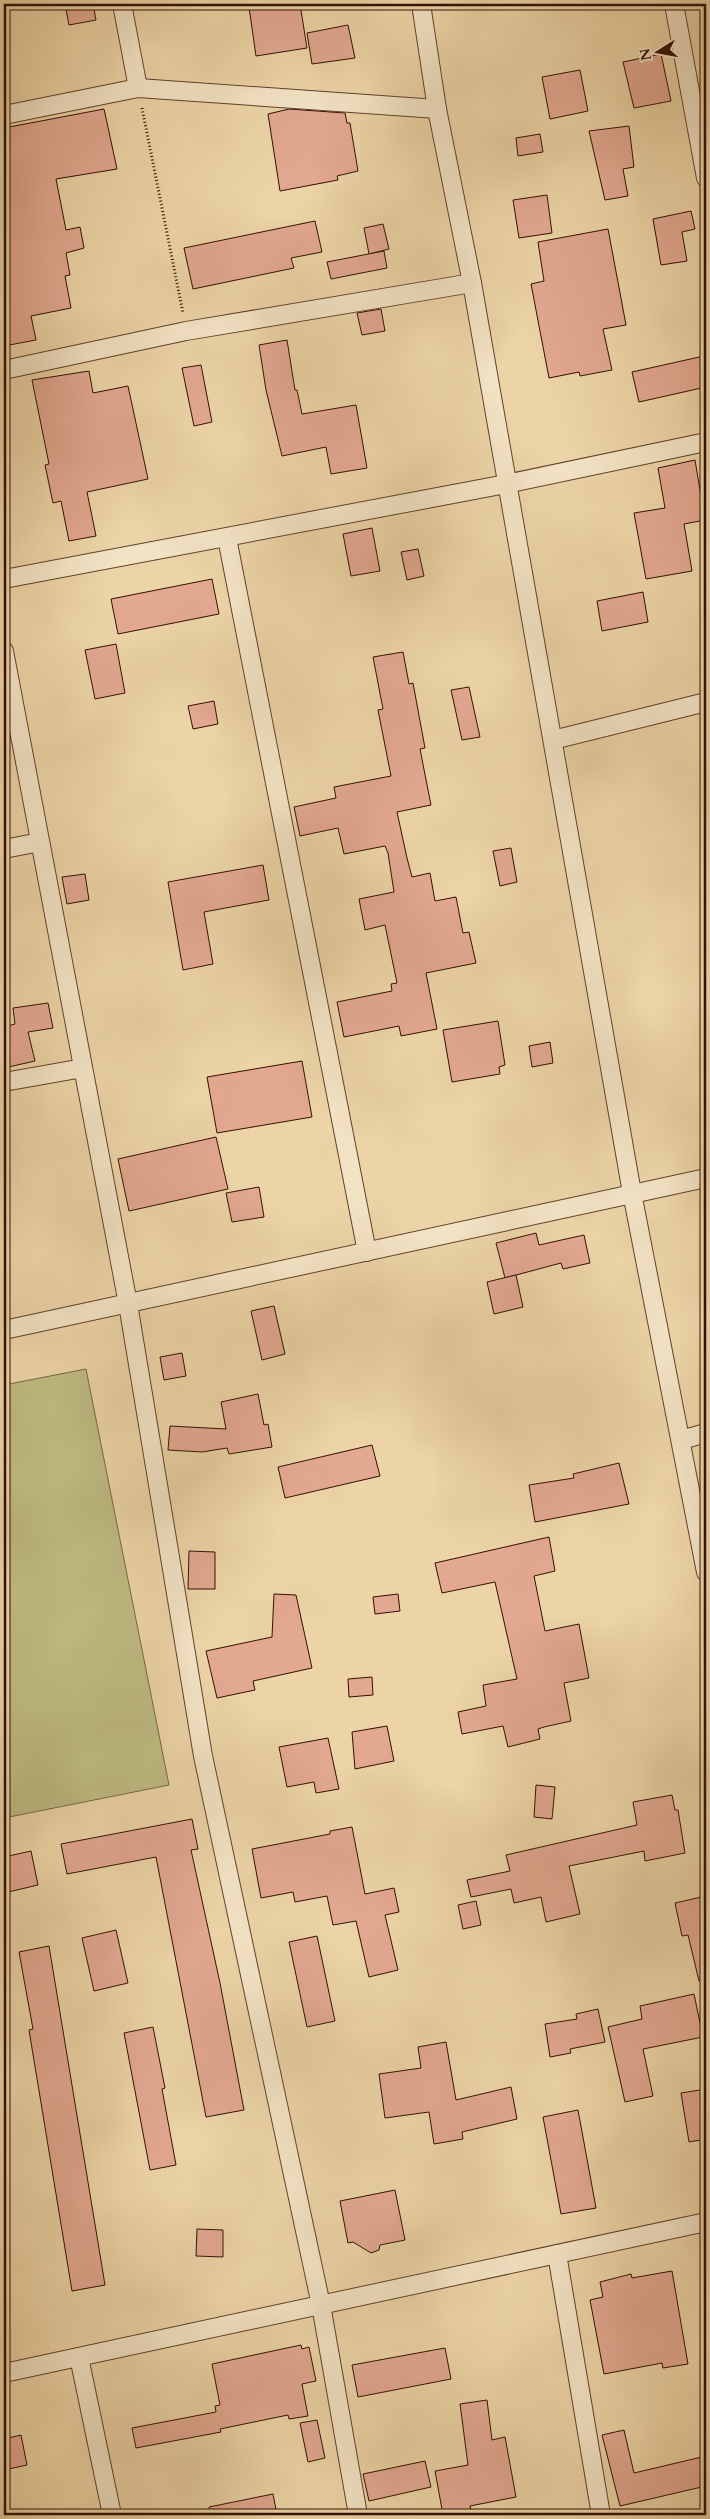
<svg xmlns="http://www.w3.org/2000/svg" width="710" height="2519" font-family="Cardo,serif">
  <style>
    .green { fill: #bebb82; stroke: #786643 }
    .building { fill: #e2a890; stroke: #321004 }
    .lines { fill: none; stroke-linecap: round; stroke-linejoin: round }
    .minor-casing { stroke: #60412c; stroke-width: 20 }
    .path { stroke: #321004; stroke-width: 3; stroke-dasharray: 1 2.5; stroke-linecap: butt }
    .minor { stroke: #f3e3c5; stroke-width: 18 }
  </style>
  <rect width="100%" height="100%" fill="#ecd4a6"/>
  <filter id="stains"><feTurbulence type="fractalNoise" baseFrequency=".004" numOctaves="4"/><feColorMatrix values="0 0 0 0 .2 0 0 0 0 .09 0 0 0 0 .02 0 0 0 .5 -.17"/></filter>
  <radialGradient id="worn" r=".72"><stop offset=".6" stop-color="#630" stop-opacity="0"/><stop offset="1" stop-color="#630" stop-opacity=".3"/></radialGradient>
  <path class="green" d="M 86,1369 L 169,1785 L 4,1818 L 4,1385 Z"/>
  <g class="building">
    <path d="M 65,4 L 93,4 L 96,20 L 69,25 Z"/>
    <path d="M 270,4 L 300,4 L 307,48 L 256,56 L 249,7 Z"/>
    <path d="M 348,25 L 355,58 L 312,64 L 307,33 Z"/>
    <path d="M 661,54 L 671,101 L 634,108 L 623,62 Z"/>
    <path d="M 580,70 L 588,111 L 550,119 L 542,77 Z"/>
    <path d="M 104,109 L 117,169 L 56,179 L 66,230 L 80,227 L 84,248 L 66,253 L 70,275 L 65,276 L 71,308 L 31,316 L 36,340 L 4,346 L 4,128 Z"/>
    <path d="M 289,109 L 345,113 L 347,123 L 350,123 L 358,171 L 337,176 L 338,180 L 280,191 L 268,114 Z"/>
    <path d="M 629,126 L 634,167 L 623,169 L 628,196 L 605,200 L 589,131 Z"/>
    <path d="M 540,134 L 543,152 L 518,156 L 516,138 Z"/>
    <path d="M 547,195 L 552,233 L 519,238 L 513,200 Z"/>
    <path d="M 691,211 L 695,229 L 682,232 L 687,261 L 661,265 L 653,219 Z"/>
    <path d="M 315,221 L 322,252 L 291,258 L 294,268 L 193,289 L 184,248 Z"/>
    <path d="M 383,224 L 389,249 L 369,254 L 364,228 Z"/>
    <path d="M 608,229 L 626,325 L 603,329 L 612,370 L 580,376 L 579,372 L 549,378 L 531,284 L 544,281 L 538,242 Z"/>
    <path d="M 384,251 L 387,268 L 331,279 L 327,262 Z"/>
    <path d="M 381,309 L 385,331 L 362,335 L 357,313 Z"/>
    <path d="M 287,340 L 295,390 L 297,390 L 302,414 L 356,405 L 367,468 L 331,474 L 326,447 L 282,456 L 266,390 L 259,345 Z"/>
    <path d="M 704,356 L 706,387 L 639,402 L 632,372 Z"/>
    <path d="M 201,365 L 212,422 L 194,426 L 182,368 Z"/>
    <path d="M 89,371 L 93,393 L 128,386 L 148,479 L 87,492 L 96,536 L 69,541 L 61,501 L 53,503 L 45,465 L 49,464 L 32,380 Z"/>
    <path d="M 695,460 L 705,520 L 684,524 L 692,571 L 646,579 L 634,513 L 665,508 L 658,468 Z"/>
    <path d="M 372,528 L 380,571 L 351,576 L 343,534 Z"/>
    <path d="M 418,549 L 424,576 L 407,580 L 401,552 Z"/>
    <path d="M 212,579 L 219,614 L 118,634 L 111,599 Z"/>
    <path d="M 643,592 L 648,622 L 602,631 L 597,601 Z"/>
    <path d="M 116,644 L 125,693 L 95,699 L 85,650 Z"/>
    <path d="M 403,652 L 409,684 L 413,683 L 425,748 L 420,749 L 431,805 L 397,812 L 407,858 L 412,877 L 430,873 L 435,901 L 456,897 L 463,933 L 469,932 L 476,963 L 426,973 L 437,1029 L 401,1036 L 399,1026 L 344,1037 L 337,1002 L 392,991 L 391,984 L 397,983 L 385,925 L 365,930 L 359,899 L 394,892 L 388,853 L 385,846 L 344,854 L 338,828 L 300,836 L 294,807 L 336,798 L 334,787 L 391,776 L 378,710 L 383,709 L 373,657 Z"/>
    <path d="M 469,687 L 480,737 L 462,740 L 451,690 Z"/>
    <path d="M 214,701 L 218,724 L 193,729 L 188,706 Z"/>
    <path d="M 511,848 L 517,882 L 500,886 L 493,851 Z"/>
    <path d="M 263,865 L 269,900 L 204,912 L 213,964 L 183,970 L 168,882 Z"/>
    <path d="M 85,874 L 89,900 L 67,904 L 62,877 Z"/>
    <path d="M 48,1003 L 53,1028 L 28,1032 L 35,1061 L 4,1068 L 4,1027 L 15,1024 L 13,1008 Z"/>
    <path d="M 498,1021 L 505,1065 L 499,1067 L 500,1074 L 452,1082 L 443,1030 Z"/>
    <path d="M 550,1042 L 553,1063 L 532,1067 L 529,1046 Z"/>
    <path d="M 302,1061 L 312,1117 L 217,1133 L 207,1077 Z"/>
    <path d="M 216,1137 L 228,1189 L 129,1211 L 118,1159 Z"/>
    <path d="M 259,1187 L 264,1217 L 232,1222 L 226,1193 Z"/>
    <path d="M 536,1233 L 539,1245 L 584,1235 L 590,1263 L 563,1269 L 561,1263 L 505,1278 L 496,1243 Z"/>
    <path d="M 516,1275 L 523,1307 L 494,1314 L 487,1282 Z"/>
    <path d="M 274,1306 L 285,1354 L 262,1360 L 251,1311 Z"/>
    <path d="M 182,1353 L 186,1376 L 164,1380 L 160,1357 Z"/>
    <path d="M 258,1394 L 264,1425 L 268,1424 L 272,1447 L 229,1454 L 227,1448 L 202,1452 L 168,1450 L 170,1426 L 226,1429 L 221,1402 Z"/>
    <path d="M 372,1445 L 380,1476 L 285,1498 L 278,1467 Z"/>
    <path d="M 619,1463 L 629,1504 L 535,1522 L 529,1485 L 574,1478 L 573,1474 Z"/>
    <path d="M 549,1537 L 555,1571 L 534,1576 L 545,1631 L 579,1624 L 589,1678 L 564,1683 L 571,1721 L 544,1727 L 538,1729 L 540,1739 L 508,1747 L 503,1726 L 462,1734 L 458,1712 L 486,1706 L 483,1685 L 517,1679 L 495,1582 L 442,1593 L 435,1563 Z"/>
    <path d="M 189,1551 L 215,1552 L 215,1589 L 188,1589 Z"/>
    <path d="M 274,1594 L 296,1595 L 312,1668 L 253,1681 L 255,1690 L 217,1698 L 206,1651 L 272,1637 Z"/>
    <path d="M 398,1594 L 400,1611 L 375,1614 L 373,1597 Z"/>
    <path d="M 372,1677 L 373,1695 L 349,1697 L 348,1679 Z"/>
    <path d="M 387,1726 L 394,1761 L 355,1769 L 352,1732 Z"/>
    <path d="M 328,1738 L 339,1789 L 316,1793 L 314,1782 L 287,1787 L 279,1747 Z"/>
    <path d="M 536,1785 L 555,1787 L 552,1819 L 534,1817 Z"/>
    <path d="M 672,1795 L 675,1810 L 678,1810 L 685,1853 L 645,1861 L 644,1851 L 569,1866 L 580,1914 L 546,1922 L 541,1897 L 514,1903 L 511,1889 L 471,1897 L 467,1880 L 510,1871 L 506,1855 L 637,1825 L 633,1802 Z"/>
    <path d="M 192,1819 L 198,1849 L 191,1850 L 220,1983 L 244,2110 L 206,2117 L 156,1857 L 67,1874 L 61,1844 Z"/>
    <path d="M 352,1827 L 365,1894 L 394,1888 L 399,1912 L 385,1915 L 398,1970 L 369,1977 L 356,1921 L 333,1925 L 327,1896 L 295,1902 L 293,1892 L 261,1898 L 252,1849 L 330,1834 L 330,1831 Z"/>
    <path d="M 31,1851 L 38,1885 L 4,1893 L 4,1857 Z"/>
    <path d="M 706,1896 L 706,1981 L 699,1981 L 688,1935 L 682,1936 L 675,1903 Z"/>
    <path d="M 476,1901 L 481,1925 L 463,1929 L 458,1905 Z"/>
    <path d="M 116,1930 L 128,1983 L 94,1991 L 82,1938 Z"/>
    <path d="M 317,1936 L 335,2021 L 307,2027 L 289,1942 Z"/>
    <path d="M 49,1946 L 105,2285 L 72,2291 L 29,2030 L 33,2029 L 19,1952 Z"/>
    <path d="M 694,1994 L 703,2037 L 643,2049 L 653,2096 L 625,2102 L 608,2027 L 642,2019 L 640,2006 Z"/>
    <path d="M 598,2009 L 605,2042 L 570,2049 L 571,2053 L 550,2057 L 545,2024 L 577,2019 L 576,2014 Z"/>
    <path d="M 153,2027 L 165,2088 L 162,2089 L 176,2165 L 150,2170 L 124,2033 Z"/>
    <path d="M 446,2042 L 456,2100 L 511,2087 L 517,2119 L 462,2132 L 463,2139 L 434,2144 L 429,2112 L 385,2118 L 379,2074 L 421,2068 L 418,2047 Z"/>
    <path d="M 706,2089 L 706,2139 L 689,2142 L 681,2093 Z"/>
    <path d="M 578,2110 L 596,2208 L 561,2214 L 543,2117 Z"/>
    <path d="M 395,2190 L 405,2240 L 380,2245 L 379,2250 L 371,2253 L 353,2242 L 348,2243 L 340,2201 Z"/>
    <path d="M 197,2229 L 223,2230 L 223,2257 L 196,2256 Z"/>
    <path d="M 672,2271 L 688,2364 L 663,2368 L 662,2363 L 604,2374 L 590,2300 L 603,2297 L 600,2282 L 631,2274 L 632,2278 Z"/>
    <path d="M 301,2345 L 302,2349 L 309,2347 L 316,2381 L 302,2384 L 308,2416 L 289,2419 L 288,2415 L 220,2429 L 221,2432 L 136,2448 L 132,2428 L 216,2412 L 215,2406 L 220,2405 L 212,2364 Z"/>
    <path d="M 445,2348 L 451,2379 L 358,2397 L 352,2365 Z"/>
    <path d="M 487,2400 L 492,2440 L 505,2437 L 516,2497 L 470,2506 L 472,2515 L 443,2515 L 435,2471 L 468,2465 L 460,2404 Z"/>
    <path d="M 317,2420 L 325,2458 L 308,2462 L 300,2423 Z"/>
    <path d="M 624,2430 L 634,2473 L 706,2456 L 706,2486 L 620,2506 L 602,2435 Z"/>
    <path d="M 21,2435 L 27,2465 L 4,2470 L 4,2439 Z"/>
    <path d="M 425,2461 L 431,2487 L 369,2501 L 363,2474 Z"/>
    <path d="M 273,2494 L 277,2515 L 210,2515 L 209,2507 Z"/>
  </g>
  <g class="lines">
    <defs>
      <g id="minor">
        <path d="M 122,4 L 138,88"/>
        <path d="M 421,4 L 437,109 L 472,283 L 632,1193 L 706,1572"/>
        <path d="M 674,4 L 706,178"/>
        <path d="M 4,115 L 138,88 L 437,109"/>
        <path d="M 4,370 L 186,331 L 472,283"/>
        <path d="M 227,538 L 367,1252"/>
        <path d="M 4,579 L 506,484 L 706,442"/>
        <path d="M 4,651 L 128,1304 L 203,1756 L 321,2305 L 358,2515"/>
        <path d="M 553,740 L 706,702"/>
        <path d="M 4,849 L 40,842"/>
        <path d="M 4,1082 L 83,1068"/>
        <path d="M 4,1330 L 706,1178"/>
        <path d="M 681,1440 L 706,1433"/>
        <path d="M 557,2254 L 601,2515"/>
        <path d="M 79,2357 L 112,2515"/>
        <path d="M 4,2373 L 706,2222"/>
      </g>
    </defs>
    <use href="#minor" class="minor-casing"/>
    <path class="path" d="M 142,108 L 183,313"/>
    <use href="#minor" class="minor"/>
  </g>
  <rect width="710" height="2519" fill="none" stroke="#ecd4a6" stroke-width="20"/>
  <rect x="5" y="5" width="700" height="2509" fill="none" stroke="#321004" stroke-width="2.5"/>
  <rect x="10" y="10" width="690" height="2499" fill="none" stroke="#321004"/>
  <g transform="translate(658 52) rotate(259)" stroke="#f3e3c5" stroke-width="4" paint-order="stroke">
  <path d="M0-4L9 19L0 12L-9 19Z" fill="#321004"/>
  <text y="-8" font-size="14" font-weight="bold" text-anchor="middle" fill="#321004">N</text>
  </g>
  <rect width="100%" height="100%" filter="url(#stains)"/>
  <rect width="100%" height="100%" fill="url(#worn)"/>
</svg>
